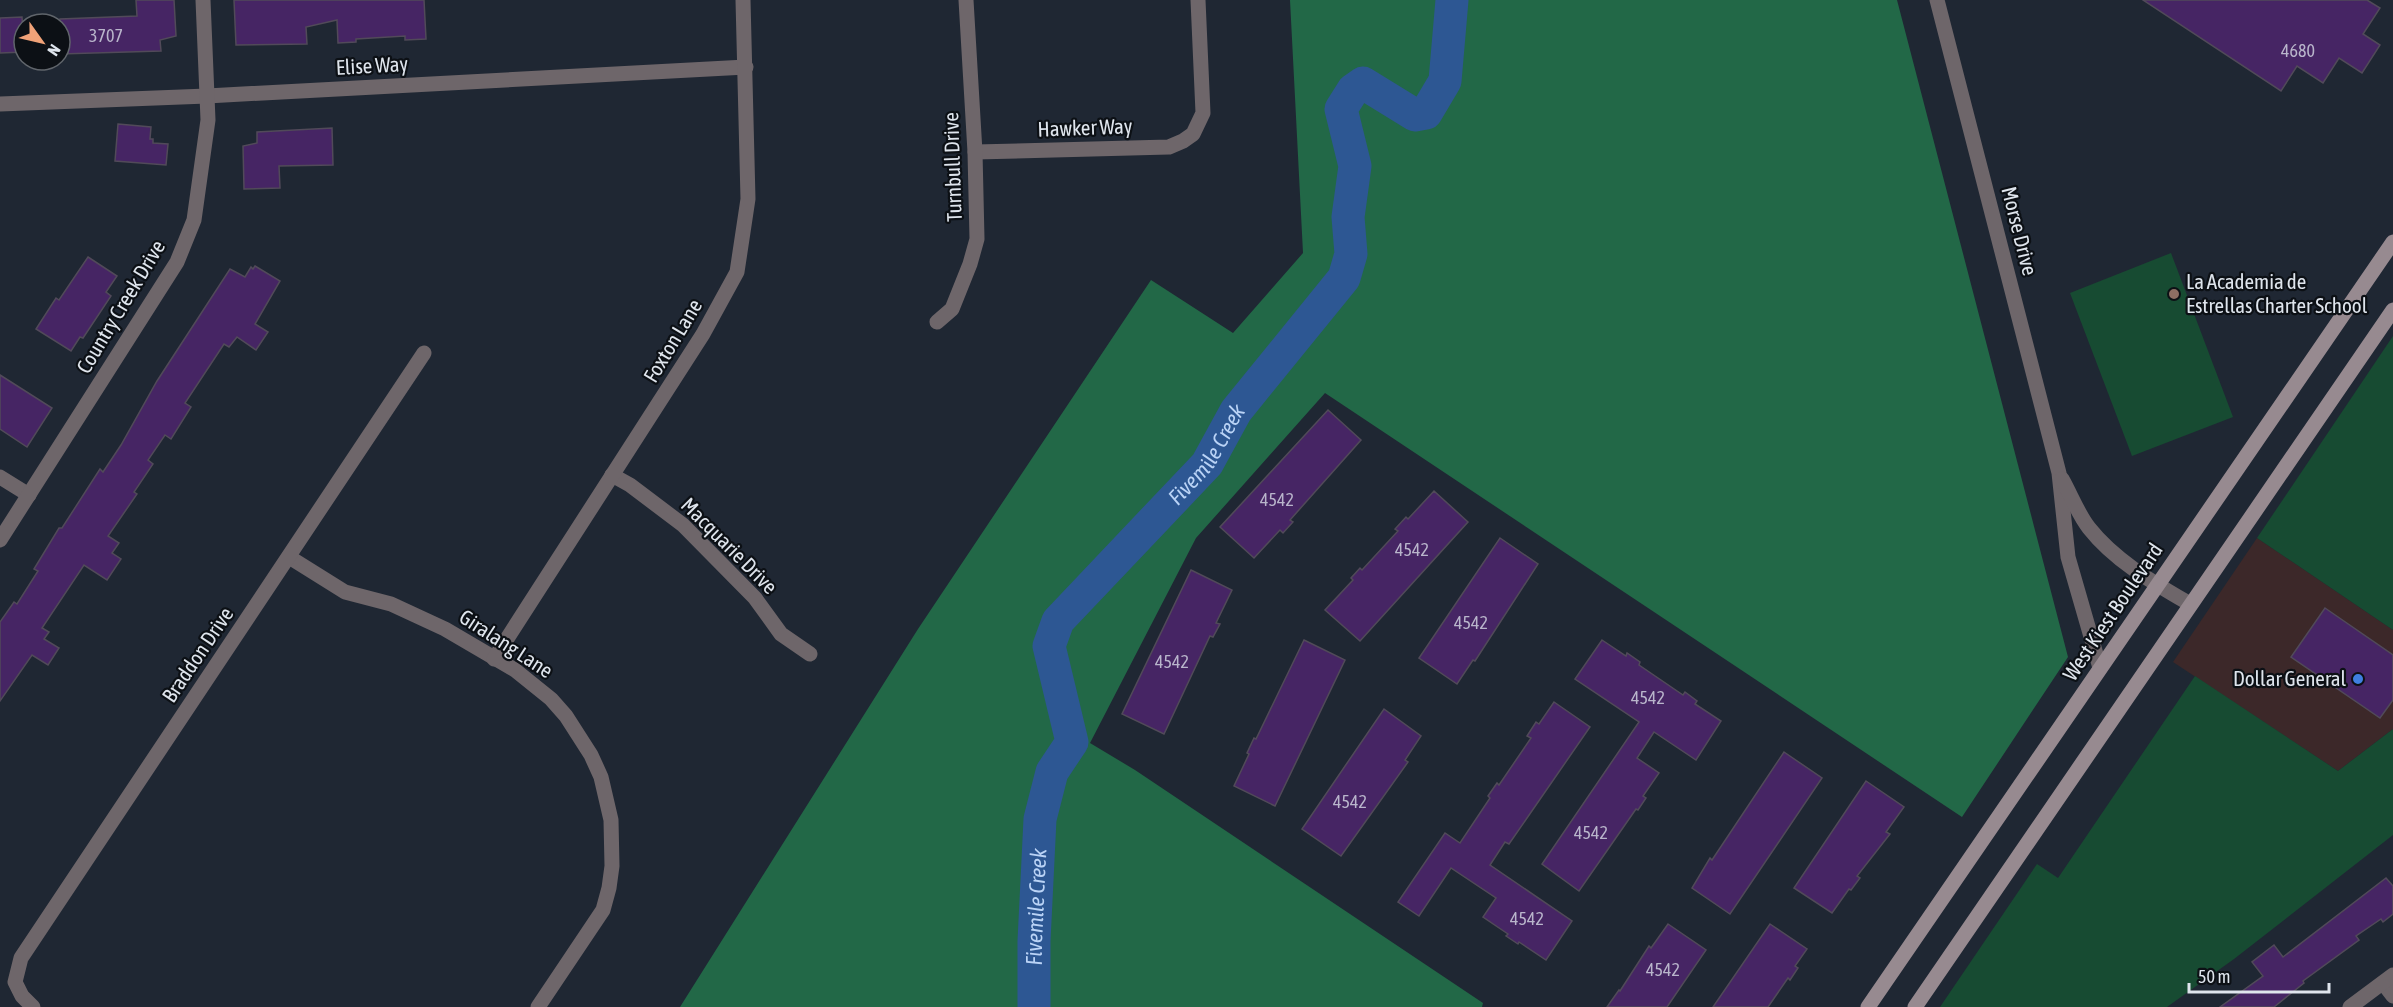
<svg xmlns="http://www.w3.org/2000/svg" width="2393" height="1007" font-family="'Asap Condensed',sans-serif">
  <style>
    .commercial { fill: #3c2829 }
    .green { fill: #174b32 }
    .forest { fill: #226847 }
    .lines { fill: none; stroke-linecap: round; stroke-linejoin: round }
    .river { stroke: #2d5793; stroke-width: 33 }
    .building { fill: #462564; stroke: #514a59; stroke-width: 1.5 }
    .minor { stroke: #6e666a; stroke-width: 15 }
    .secondary { stroke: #978a90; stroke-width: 15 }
    .education-dot { fill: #8d6e63; stroke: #0c1015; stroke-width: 2 }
    .shop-dot { fill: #3f7fe0; stroke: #0c1015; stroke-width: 2 }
    .labels { text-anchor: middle; stroke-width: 4.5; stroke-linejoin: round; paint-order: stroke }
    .number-label { font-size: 18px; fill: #b9b5cb }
    .street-label { font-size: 21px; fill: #dfe5ed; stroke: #0c1015 }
    .poi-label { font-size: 21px; fill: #dfe5ed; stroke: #0c1015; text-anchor: start }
    .water-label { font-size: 22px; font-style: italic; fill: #bad3f6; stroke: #0c1015 }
  </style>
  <rect width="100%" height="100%" fill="#1f2733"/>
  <path class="commercial" d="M 2257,538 L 2393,630 L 2393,729 L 2338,771 L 2173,662 Z"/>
  <g class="green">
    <path d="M 2171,253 L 2233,417 L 2132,456 L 2070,293 Z"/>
    <path d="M 2393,336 L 2393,630 L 2257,538 Z"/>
    <path d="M 2195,676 L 2338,771 L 2393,729 L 2393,835 L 2234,959 L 2167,1007 L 1940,1007 L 2037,864 L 2058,878 Z"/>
  </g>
  <path class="forest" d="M 1290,0 L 1897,0 L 2068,657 L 1962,817 L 1325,393 L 1196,538 L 1090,743 L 1135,770 L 1483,1003 L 1482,1007 L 680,1007 L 918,629 L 1151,280 L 1233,333 L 1303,253 Z"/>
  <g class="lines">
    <path class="river" id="s1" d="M 1034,1007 L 1034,941 L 1040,819 L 1052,772 L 1072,742 L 1049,646 L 1058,621 L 1207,464 L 1236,411 L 1344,278 L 1351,254 L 1348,217 L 1355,166 L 1341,109 L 1353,90 L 1363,83 L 1415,115 L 1426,113 L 1445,81 L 1452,0"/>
  </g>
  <g class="building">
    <path d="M 136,0 L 174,0 L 176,36 L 160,40 L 161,51 L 60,54 L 60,19 L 137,16 Z"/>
    <path d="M 234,0 L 424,0 L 426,39 L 405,40 L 405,36 L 356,39 L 356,42 L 338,43 L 337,20 L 306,27 L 307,44 L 236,45 Z"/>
    <path d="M 2143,0 L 2367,0 L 2380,8 L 2363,34 L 2380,45 L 2362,73 L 2339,58 L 2323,83 L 2297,66 L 2281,91 Z"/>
    <path d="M 22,17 L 24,52 L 0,53 L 0,18 Z"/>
    <path d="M 118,124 L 151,127 L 150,139 L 153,139 L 153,143 L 168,144 L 166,165 L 115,161 Z"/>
    <path d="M 332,128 L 333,165 L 279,166 L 280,188 L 244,189 L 243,146 L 257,143 L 257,132 Z"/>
    <path d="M 88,257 L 117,276 L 106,292 L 111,296 L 83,338 L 80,337 L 71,351 L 36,329 L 56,298 L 59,300 Z"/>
    <path d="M 255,266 L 280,281 L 255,324 L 268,332 L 256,350 L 237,337 L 229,347 L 224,344 L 185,403 L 191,407 L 171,439 L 165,435 L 148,460 L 153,464 L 134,492 L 137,494 L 108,536 L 119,543 L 112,553 L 121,559 L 107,580 L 84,565 L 42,628 L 49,632 L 44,639 L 59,648 L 48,665 L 32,655 L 0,701 L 0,622 L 14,602 L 17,604 L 38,571 L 34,569 L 59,528 L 62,528 L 100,469 L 103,472 L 121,445 L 157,381 L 230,269 L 245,277 L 251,267 L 253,269 Z"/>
    <path d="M 0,375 L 52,408 L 27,447 L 0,429 Z"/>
    <path d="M 1328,410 L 1361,440 L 1290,520 L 1293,522 L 1283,533 L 1280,530 L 1254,558 L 1220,527 Z"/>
    <path d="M 1434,491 L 1468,522 L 1360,641 L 1325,610 L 1353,580 L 1351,578 L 1360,568 L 1362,570 L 1398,531 L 1395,529 L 1406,517 L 1408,519 Z"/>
    <path d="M 1500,538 L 1538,564 L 1475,661 L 1473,660 L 1457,684 L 1419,658 Z"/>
    <path d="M 1191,570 L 1232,590 L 1216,623 L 1220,624 L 1213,637 L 1210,636 L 1164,734 L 1122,714 Z"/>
    <path d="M 2325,608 L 2393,655 L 2393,700 L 2380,718 L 2291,657 Z"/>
    <path d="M 1304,640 L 1345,660 L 1275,806 L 1234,786 L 1249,754 L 1247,753 L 1254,738 L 1256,739 Z"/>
    <path d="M 1602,640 L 1626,656 L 1627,653 L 1640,662 L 1639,665 L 1683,695 L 1685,692 L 1697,701 L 1695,704 L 1721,721 L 1696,760 L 1654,732 L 1637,758 L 1659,773 L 1643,796 L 1646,798 L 1638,810 L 1636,809 L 1579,891 L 1542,864 L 1639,722 L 1575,679 Z"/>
    <path d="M 1554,702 L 1590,727 L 1509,844 L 1505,842 L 1490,865 L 1572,921 L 1546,960 L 1519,942 L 1518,944 L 1506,936 L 1508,934 L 1483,917 L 1496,898 L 1451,868 L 1419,916 L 1398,902 L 1445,833 L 1460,843 L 1490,798 L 1488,796 L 1497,783 L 1499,785 L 1531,738 L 1527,736 L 1536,722 L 1539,724 Z"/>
    <path d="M 1384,709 L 1421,736 L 1405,760 L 1408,762 L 1341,856 L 1302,829 Z"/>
    <path d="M 1784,752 L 1822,778 L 1730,914 L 1692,888 L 1710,858 L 1712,860 Z"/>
    <path d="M 1866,781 L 1904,807 L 1886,832 L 1890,834 L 1857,876 L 1860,878 L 1851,890 L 1849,889 L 1832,913 L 1794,888 Z"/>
    <path d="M 2386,878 L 2393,886 L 2393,914 L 2383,922 L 2381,919 L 2356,936 L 2359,940 L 2303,981 L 2304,983 L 2274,1007 L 2220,1007 L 2263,976 L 2252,962 L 2274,945 L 2283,957 Z"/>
    <path d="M 1668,924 L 1706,950 L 1667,1007 L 1607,1007 L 1619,990 L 1620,991 L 1649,946 L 1651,948 Z"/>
    <path d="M 1770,924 L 1807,949 L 1795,966 L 1798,968 L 1790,980 L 1788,978 L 1768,1007 L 1713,1007 Z"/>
  </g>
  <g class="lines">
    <g class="minor">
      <path d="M 1937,0 L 2059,473 L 2068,557 L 2100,668"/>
      <path d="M 0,104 L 207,96 L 746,67"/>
      <path d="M 975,152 L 1169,147 L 1183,141 L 1193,134 L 1203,113 L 1198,0"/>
      <path d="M 937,322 L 952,309 L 970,264 L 977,239 L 975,152 L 966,0"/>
      <path d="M 612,475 L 630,485 L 683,525 L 755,598 L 781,634 L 810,654"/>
      <path d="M 0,477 L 29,495"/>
      <path d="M 2062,479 C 2071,495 2078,514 2089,528 C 2115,561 2154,583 2190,604"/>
      <path d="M 0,540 L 177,262 L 194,220 L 208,120 L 203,0"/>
      <path d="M 289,557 L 345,592 L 391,604 L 445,629 L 515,670 L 551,699 L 566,716 L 591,755 L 601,777 L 611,820 L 612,866 L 609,888 L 603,910 L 538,1007"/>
      <path d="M 494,659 L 703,334 L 737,272 L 748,199 L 743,0"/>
      <path d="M 2383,983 L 2393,996"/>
      <path d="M 33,1007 L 22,996 L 15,982 L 21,958 L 424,353"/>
      <path d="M 2350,1007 L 2393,975"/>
    </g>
    <g class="secondary">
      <path d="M 1868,1007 L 2393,242"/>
      <path d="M 1915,1007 L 2393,310"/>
    </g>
  </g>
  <circle class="education-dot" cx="2174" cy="294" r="6"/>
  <circle class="shop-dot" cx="2358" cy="679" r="6"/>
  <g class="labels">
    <g class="number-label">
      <text x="106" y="42">3707</text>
      <text x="2298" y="57">4680</text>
      <text x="1277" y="506">4542</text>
      <text x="1412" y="556">4542</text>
      <text x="1471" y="629">4542</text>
      <text x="1172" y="668">4542</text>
      <text x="1648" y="704">4542</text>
      <text x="1350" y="808">4542</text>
      <text x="1591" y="839">4542</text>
      <text x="1527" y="925">4542</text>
      <text x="1663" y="976">4542</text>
    </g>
    <g class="street-label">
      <text transform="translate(372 66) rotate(-3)" y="7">Elise Way</text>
      <text transform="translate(1085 128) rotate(-2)" y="7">Hawker Way</text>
      <text transform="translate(953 167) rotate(-92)" y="7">Turnbull Drive</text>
      <text transform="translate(2019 231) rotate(76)" y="7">Morse Drive</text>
      <text transform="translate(121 307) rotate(-59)" y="7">Country Creek Drive</text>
      <text transform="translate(673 341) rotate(-59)" y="7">Foxton Lane</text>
      <text transform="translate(729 546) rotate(45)" y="7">Macquarie Drive</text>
      <text transform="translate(2113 612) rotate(-56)" y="7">West Kiest Boulevard</text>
      <text transform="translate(506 644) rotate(33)" y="7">Giralang Lane</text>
      <text transform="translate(198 655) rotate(-56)" y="7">Braddon Drive</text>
    </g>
    <g class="poi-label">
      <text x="2186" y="289">La Academia de<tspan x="2186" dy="24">Estrellas Charter School</tspan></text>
      <text x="2346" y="686" text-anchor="end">Dollar General</text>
    </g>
    <g class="water-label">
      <text dy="8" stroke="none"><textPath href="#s1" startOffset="622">Fivemile Creek</textPath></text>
      <text dy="8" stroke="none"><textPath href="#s1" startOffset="100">Fivemile Creek</textPath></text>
    </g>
  </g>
  <g transform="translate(42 42) rotate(124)"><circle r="28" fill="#0c1015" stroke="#60656b" stroke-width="1.5"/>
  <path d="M0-4.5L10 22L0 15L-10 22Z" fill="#f0a278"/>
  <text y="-9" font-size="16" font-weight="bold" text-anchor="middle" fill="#dfe5ed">N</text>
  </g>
  <path d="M2189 983v9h140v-9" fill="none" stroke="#dfe5ed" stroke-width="3"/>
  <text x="2198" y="983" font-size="18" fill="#dfe5ed" stroke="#0c1015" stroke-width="4.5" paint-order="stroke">50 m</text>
</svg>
